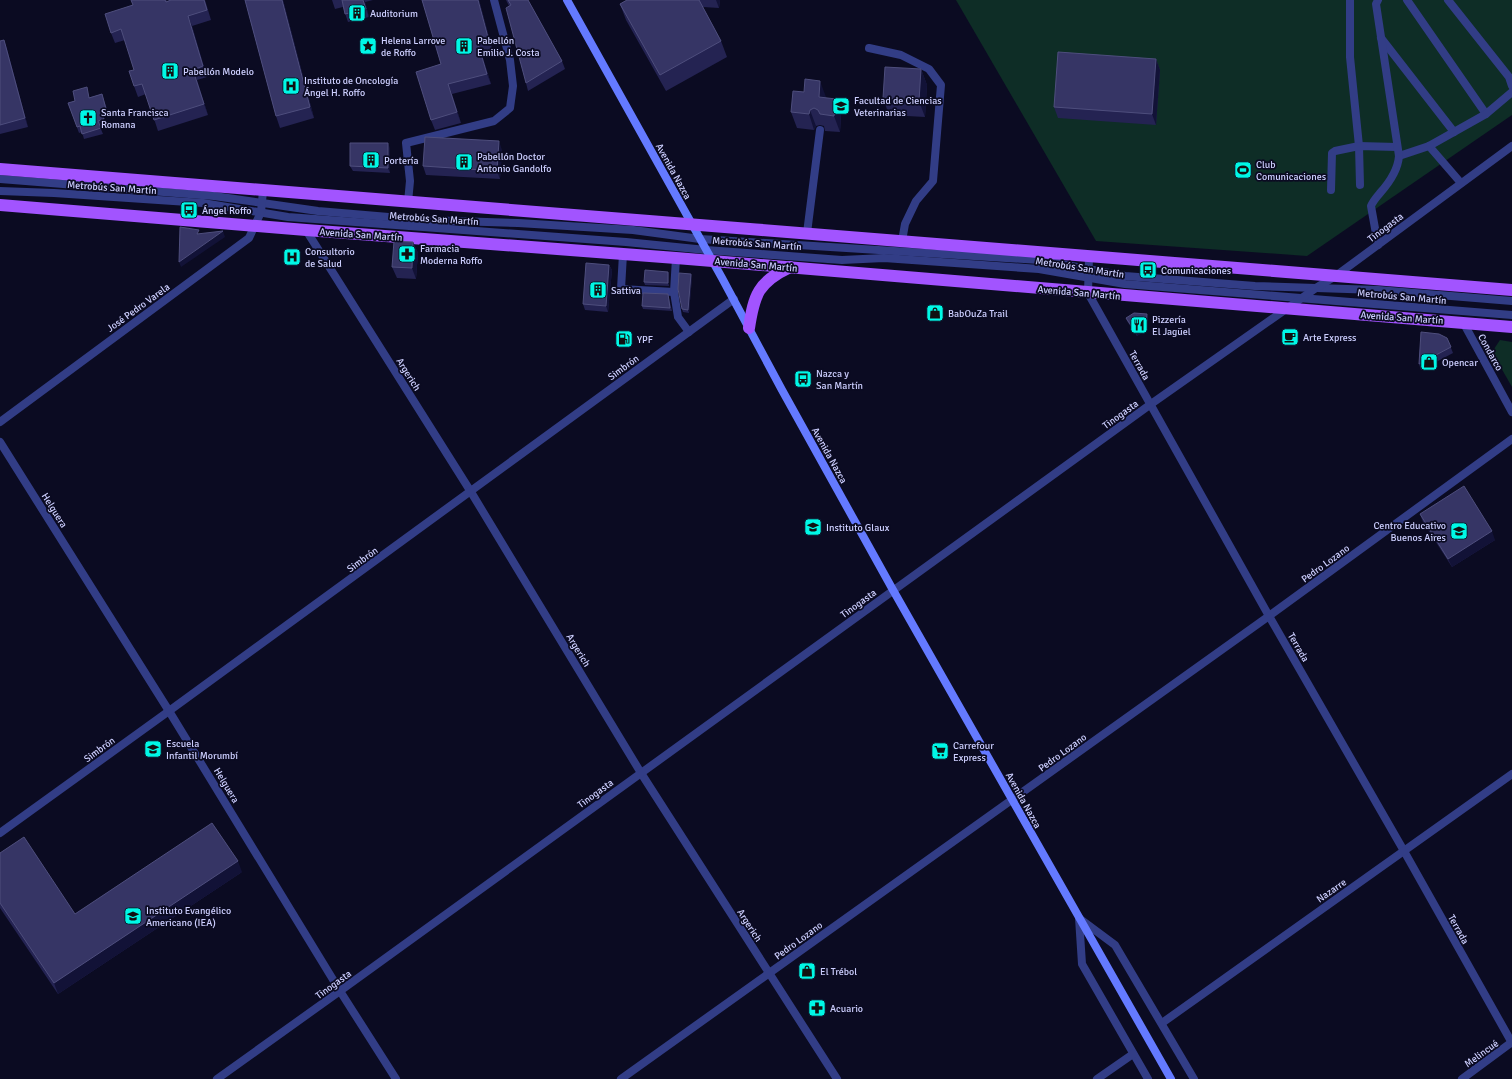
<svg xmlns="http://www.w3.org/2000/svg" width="1512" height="1079" font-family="Signika,sans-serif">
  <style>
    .green { fill: #0e2d26 }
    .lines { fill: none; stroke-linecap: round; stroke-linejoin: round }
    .lane { stroke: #323d86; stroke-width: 8 }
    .street { stroke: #323d86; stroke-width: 8 }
    .secondary { stroke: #647aff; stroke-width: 8 }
    .primary { stroke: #a254ff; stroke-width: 12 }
    .wall { fill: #242352 }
    .shaded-wall { fill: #121237 }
    .building { fill: #363565; stroke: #4e4e7d }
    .labels { text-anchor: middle; stroke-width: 3.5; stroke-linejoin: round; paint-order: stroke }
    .poi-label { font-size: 10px; fill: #cdcfff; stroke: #0b0b22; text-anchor: start }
    .street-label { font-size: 10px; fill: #cdcfff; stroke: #0b0b22 }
  </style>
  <rect width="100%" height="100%" fill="#0b0b22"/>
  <g class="green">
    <path d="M 956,0 L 1512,0 L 1512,115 L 1307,256 L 1096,241 Z"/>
    <path d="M 1500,340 L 1512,342 L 1512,387 L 1492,352 Z"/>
  </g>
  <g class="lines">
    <g class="lane">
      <path d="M 1350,0 L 1350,57 L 1359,146 L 1360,185"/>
      <path d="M 1407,0 L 1486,114"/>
      <path d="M 1448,0 L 1509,77 L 1512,86"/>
      <path d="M 1381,38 L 1454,132"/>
      <path d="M 869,48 L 901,55 L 929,69 L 941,85 L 933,181 L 916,201 L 905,224 L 902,241"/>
      <path d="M 1429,146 L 1461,183"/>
      <path d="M 1399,156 L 1429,146 L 1486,114 L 1512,92"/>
      <path d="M 0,179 L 214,196 L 318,211 L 424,220 L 518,223 L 633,230 L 700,239 L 1040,260 L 1125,276 L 1255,286 L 1378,290 L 1512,301"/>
      <path d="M 1331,190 L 1332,153 L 1335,151 L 1359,146 L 1397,147"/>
      <path d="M 0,191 L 54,193 L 203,203 L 288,217 L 626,242 L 706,250 L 842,260 L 884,258 L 1039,269 L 1125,284 L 1512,315"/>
      <path d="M 408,202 L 410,181 L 406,143 L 494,121 L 510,108 L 513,86 L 510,60 L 494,0"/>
      <path d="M 807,233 L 820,130"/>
      <path d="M 1378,245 L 1371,206 C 1373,201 1376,198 1380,193 C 1389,183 1398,169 1399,156 L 1376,4 L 1378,0"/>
      <path d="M 623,254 L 621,289 L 674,292"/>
      <path d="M 676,258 L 674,292 L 678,317 L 689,332"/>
    </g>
    <g class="street">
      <path d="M 306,230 L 471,492 L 641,773 L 837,1079"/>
      <path d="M 1089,256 L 1088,293 L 1269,616 L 1404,851 L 1512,1043"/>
      <path d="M 1463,322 L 1512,412"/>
      <path d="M 0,422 L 249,238 L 261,212 L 263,191"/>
      <path d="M 0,442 L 169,711 L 340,991 L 396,1079"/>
      <path d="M 0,833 L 169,711 L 734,299"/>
      <path d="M 1079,918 L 1082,964 L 1148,1079"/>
      <path d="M 1080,919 L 1115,945 L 1194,1079"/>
      <path d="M 1162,1023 L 1512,774"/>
      <path d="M 217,1079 L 340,991 L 1151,404 L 1316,288 L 1337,275 L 1512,146"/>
      <path d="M 621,1079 L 1269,616 L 1512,439"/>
      <path d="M 1097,1079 L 1133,1054"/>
      <path d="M 1462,1079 L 1512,1042"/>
    </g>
    <path class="secondary" d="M 567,0 L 722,278 L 782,390 L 893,590 L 1171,1079"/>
    <g class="primary">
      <path d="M 0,169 C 504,211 1008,248 1512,290"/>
      <path d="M 0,205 L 306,230 L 676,258 L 1512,327"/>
      <path d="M 749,328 C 754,295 758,282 790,267"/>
    </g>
  </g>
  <g class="wall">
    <path d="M 132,0 L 166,0 L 167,1 L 171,0 L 205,0 L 211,20 L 192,26 L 207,77 L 197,80 L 208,115 L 158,131 L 146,94 L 138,97 L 134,86 L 134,70 L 125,40 L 115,43 L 111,33 L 133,5 Z"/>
    <path d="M 245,0 L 283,0 L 314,118 L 280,128 L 276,116 Z"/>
    <path d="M 332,0 L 373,0 L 365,2 L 369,17 L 348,22 L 343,7 L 335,9 Z"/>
    <path d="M 422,0 L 479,0 L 493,52 L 482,55 L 491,84 L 452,94 L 461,123 L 435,130 L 431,120 L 441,64 Z"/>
    <path d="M 506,0 L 528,0 L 562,61 L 565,69 L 528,91 L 526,83 L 509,6 Z"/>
    <path d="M 627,0 L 720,0 L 719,8 L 703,7 L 721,41 L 727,57 L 666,91 L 626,20 L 620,4 Z"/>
    <path d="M 4,40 L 7,49 L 28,127 L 0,134 L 0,41 Z"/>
    <path d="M 1156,59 L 1160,70 L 1156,125 L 1058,118 L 1054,107 Z"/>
    <path d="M 921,69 L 927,85 L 925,117 L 889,115 L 883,98 Z"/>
    <path d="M 102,94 L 109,115 L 103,116 L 106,125 L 100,127 L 103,134 L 84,139 L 82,132 L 79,133 L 68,103 Z"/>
    <path d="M 826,97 L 826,98 L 836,99 L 841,115 L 840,132 L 825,131 L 824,126 L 820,125 L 816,126 L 814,130 L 797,128 L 791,112 Z"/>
    <path d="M 390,148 L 390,173 L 353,171 L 350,166 Z"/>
    <path d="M 502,150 L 500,179 L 426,175 L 423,166 Z"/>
    <path d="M 413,242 L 418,253 L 416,279 L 397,278 L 392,267 Z"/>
    <path d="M 609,265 L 612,270 L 608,312 L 585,310 L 583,304 Z"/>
    <path d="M 668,272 L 669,275 L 669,286 L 645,285 L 644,282 Z"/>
    <path d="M 691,274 L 692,277 L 689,313 L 683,312 L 682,309 Z"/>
    <path d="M 668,294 L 672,311 L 643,309 L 642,306 Z"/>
    <path d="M 1148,317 L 1147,329 L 1137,336 L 1127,321 L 1126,318 Z"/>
    <path d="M 1447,338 L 1453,353 L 1421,370 L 1419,364 Z"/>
    <path d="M 1420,514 L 1495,540 L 1452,567 L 1423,522 Z"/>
    <path d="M 0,853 L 75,914 L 242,872 L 58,994 L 0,908 Z"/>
  </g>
  <g class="shaded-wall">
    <path d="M 282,0 L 283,0 L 314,118 L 310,107 Z"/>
    <path d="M 363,0 L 364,0 L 365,2 L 369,17 Z"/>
    <path d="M 478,0 L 479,0 L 493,52 L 489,41 Z"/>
    <path d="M 716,0 L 720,0 L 719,8 Z"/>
    <path d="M 188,16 L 192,26 L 207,77 L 203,66 Z"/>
    <path d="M 4,40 L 7,49 L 28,127 L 25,118 Z"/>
    <path d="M 478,44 L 482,55 L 491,84 L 487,74 Z"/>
    <path d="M 1156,59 L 1160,70 L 1156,125 L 1152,114 Z"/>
    <path d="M 921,69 L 927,85 L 925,117 L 919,101 Z"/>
    <path d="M 193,70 L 197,80 L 208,115 L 204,104 Z"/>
    <path d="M 820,81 L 826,97 L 825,114 L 819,97 Z"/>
    <path d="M 448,84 L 452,94 L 461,123 L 457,112 Z"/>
    <path d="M 836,99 L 841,115 L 840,132 L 834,116 Z"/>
    <path d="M 810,110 L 816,126 L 814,130 L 809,114 Z"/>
    <path d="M 499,141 L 502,150 L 500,179 L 497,171 Z"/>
    <path d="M 388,143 L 390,148 L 390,173 L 388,168 Z"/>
    <path d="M 223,231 L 225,237 L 181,267 L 179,262 Z"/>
    <path d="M 413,242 L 418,253 L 416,279 L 412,268 Z"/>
    <path d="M 609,265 L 612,270 L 608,312 L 606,306 Z"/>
    <path d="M 668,272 L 669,275 L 669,286 L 668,283 Z"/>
    <path d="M 691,274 L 692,277 L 689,313 L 688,310 Z"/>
    <path d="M 1147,314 L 1148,317 L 1147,329 L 1137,336 L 1136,333 Z"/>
    <path d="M 1492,531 L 1495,540 L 1452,567 L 1448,559 Z"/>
    <path d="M 238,861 L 242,872 L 58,994 L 54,983 Z"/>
  </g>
  <g class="building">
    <path d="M 131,0 L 165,0 L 166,2 L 171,0 L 204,0 L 207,10 L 188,16 L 203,66 L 193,70 L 204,104 L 154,120 L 142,84 L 134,86 L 129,71 L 134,70 L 121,29 L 111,33 L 105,14 L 133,5 Z"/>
    <path d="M 245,0 L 282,0 L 310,107 L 276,116 Z"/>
    <path d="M 342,0 L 363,0 L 366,9 L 345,14 Z"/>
    <path d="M 422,0 L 478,0 L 489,41 L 478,44 L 487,74 L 448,84 L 457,112 L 431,120 L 416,72 L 441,64 Z"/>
    <path d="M 508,0 L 528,0 L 562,61 L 526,83 L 506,8 L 511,5 Z"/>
    <path d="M 627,0 L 699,0 L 721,41 L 660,75 L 620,4 Z"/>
    <path d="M 4,40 L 25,118 L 0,125 L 0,41 Z"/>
    <path d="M 1058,52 L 1156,59 L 1152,114 L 1054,107 Z"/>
    <path d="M 885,67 L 921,69 L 919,101 L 883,98 Z"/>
    <path d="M 805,79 L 820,81 L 819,97 L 836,99 L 834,116 L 820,114 L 818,110 L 814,108 L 810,110 L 809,114 L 791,112 L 793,91 L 804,92 Z"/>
    <path d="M 87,87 L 89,98 L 102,94 L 106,109 L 101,110 L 104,119 L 98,121 L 101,128 L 82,134 L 80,126 L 77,127 L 68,103 L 75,101 L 73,91 Z"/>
    <path d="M 425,137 L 499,141 L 497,171 L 423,166 Z"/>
    <path d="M 350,143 L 388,143 L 388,168 L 350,166 Z"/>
    <path d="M 180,227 L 199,230 L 197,234 L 223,231 L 179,262 Z"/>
    <path d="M 394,241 L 413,242 L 412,268 L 392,267 Z"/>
    <path d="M 586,263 L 609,265 L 606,306 L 583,304 Z"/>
    <path d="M 645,270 L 668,272 L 668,283 L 644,282 Z"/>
    <path d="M 679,273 L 691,274 L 688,310 L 682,309 L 678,289 Z"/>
    <path d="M 643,293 L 668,294 L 670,308 L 642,306 Z"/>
    <path d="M 1134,313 L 1147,314 L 1146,326 L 1136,333 L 1126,318 Z"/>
    <path d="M 1421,332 L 1439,334 L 1447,338 L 1451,347 L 1419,364 Z"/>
    <path d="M 1464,486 L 1492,531 L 1448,559 L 1420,514 Z"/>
    <path d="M 212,823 L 238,861 L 54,983 L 0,903 L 0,853 L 24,837 L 75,914 Z"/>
  </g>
  <defs>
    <symbol id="building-square" viewBox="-11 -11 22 22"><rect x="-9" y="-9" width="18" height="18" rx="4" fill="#00f8e6" stroke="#0b0b22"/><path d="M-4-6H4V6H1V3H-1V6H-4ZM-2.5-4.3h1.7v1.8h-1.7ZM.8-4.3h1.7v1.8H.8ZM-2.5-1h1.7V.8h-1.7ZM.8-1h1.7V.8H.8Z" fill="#111"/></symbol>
    <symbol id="sight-square" viewBox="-11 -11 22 22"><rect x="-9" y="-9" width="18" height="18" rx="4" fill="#00f8e6" stroke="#0b0b22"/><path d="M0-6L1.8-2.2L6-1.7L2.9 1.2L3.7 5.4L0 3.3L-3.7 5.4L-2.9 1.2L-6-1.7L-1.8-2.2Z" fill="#111"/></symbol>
    <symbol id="hospital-square" viewBox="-11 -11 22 22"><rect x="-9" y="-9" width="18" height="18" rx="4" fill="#00f8e6" stroke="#0b0b22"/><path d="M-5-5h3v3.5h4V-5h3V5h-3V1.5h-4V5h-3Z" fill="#111"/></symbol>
    <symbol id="university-square" viewBox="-11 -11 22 22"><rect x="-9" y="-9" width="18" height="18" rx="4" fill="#00f8e6" stroke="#0b0b22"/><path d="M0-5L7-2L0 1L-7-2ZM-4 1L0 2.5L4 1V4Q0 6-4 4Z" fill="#111"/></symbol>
    <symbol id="church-square" viewBox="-11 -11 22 22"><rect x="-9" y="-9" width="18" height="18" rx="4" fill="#00f8e6" stroke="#0b0b22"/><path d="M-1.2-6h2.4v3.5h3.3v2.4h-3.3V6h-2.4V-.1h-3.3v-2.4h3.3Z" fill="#111"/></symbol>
    <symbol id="stadium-square" viewBox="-11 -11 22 22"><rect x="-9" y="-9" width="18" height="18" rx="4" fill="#00f8e6" stroke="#0b0b22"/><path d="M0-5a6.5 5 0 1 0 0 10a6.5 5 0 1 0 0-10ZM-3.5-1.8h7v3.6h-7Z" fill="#111"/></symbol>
    <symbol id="bus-square" viewBox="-11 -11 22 22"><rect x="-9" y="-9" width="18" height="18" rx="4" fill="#00f8e6" stroke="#0b0b22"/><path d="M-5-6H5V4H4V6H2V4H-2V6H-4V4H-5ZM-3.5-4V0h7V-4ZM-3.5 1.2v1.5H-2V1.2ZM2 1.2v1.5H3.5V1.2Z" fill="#111"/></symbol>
    <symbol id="pharmacy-square" viewBox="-11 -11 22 22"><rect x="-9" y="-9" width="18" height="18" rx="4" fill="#00f8e6" stroke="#0b0b22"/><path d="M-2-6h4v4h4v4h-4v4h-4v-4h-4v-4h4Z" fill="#111"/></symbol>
    <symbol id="shop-square" viewBox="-11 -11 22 22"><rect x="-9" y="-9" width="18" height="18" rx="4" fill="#00f8e6" stroke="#0b0b22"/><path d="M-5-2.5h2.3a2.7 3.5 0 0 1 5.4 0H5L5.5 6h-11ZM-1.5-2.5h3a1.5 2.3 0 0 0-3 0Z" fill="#111"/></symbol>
    <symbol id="restaurant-square" viewBox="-11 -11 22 22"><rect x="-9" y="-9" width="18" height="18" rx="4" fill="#00f8e6" stroke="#0b0b22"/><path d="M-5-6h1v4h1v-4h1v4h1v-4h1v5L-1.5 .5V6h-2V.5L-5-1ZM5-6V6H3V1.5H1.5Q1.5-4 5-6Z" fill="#111"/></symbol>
    <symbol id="cafe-square" viewBox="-11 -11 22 22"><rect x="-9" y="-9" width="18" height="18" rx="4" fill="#00f8e6" stroke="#0b0b22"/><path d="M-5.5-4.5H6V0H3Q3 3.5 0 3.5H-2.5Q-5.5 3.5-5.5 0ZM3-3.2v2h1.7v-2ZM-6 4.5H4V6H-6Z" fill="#111"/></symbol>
    <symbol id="fuel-square" viewBox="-11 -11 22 22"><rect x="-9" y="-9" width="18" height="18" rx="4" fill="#00f8e6" stroke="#0b0b22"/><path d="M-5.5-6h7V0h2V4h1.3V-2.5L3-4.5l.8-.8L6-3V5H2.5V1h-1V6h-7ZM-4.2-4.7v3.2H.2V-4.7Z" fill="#111"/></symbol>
    <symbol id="school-square" viewBox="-11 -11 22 22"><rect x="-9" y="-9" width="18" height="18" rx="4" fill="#00f8e6" stroke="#0b0b22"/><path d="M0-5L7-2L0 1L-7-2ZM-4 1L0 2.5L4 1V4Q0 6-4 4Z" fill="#111"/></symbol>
    <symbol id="supermarket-square" viewBox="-11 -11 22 22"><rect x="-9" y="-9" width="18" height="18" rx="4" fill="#00f8e6" stroke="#0b0b22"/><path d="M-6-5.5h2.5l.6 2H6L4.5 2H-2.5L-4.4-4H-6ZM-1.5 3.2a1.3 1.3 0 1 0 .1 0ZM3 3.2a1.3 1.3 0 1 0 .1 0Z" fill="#111"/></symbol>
  </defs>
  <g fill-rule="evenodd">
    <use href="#building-square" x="347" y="3" width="20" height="20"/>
    <use href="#sight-square" x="358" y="36" width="20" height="20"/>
    <use href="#building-square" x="454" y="36" width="20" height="20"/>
    <use href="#building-square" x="160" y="61" width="20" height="20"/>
    <use href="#hospital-square" x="281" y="76" width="20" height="20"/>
    <use href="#university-square" x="831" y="96" width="20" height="20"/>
    <use href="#church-square" x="78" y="108" width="20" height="20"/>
    <use href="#building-square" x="361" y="150" width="20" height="20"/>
    <use href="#building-square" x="454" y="152" width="20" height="20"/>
    <use href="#stadium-square" x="1233" y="160" width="20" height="20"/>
    <use href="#bus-square" x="179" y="200" width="20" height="20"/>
    <use href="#pharmacy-square" x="397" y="244" width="20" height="20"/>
    <use href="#hospital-square" x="282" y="247" width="20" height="20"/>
    <use href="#bus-square" x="1138" y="260" width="20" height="20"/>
    <use href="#building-square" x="588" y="280" width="20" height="20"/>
    <use href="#shop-square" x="925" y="303" width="20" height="20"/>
    <use href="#restaurant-square" x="1129" y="315" width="20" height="20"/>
    <use href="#cafe-square" x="1280" y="327" width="20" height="20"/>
    <use href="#fuel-square" x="614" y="329" width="20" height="20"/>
    <use href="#shop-square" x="1419" y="352" width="20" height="20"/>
    <use href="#bus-square" x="793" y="369" width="20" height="20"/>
    <use href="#school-square" x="803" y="517" width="20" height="20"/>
    <use href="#school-square" x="1449" y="521" width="20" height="20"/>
    <use href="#school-square" x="143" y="739" width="20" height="20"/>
    <use href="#supermarket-square" x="930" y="741" width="20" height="20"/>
    <use href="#school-square" x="123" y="906" width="20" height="20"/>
    <use href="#shop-square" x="797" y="961" width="20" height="20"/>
    <use href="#pharmacy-square" x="807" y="998" width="20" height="20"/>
  </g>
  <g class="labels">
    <g class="poi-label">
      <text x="370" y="17">Auditorium</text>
      <text x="381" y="44">Helena Larrove<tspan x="381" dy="12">de Roffo</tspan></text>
      <text x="477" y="44">Pabellón<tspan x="477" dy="12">Emilio J. Costa</tspan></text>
      <text x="183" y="75">Pabellón Modelo</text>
      <text x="304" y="84">Instituto de Oncología<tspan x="304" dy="12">Ángel H. Roffo</tspan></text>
      <text x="854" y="104">Facultad de Ciencias<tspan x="854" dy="12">Veterinarias</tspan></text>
      <text x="101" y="116">Santa Francisca<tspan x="101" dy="12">Romana</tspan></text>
      <text x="477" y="160">Pabellón Doctor<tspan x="477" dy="12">Antonio Gandolfo</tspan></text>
      <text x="384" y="164">Portería</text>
      <text x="1256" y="168">Club<tspan x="1256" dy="12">Comunicaciones</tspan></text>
      <text x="202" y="214">Ángel Roffo</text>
      <text x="420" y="252">Farmacia<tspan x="420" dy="12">Moderna Roffo</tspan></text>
      <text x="305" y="255">Consultorio<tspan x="305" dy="12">de Salud</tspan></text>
      <text x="1161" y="274">Comunicaciones</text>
      <text x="611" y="294">Sattiva</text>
      <text x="948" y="317">BabOuZa Trail</text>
      <text x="1152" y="323">Pizzería<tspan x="1152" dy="12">El Jagüel</tspan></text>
      <text x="1303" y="341">Arte Express</text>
      <text x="637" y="343">YPF</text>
      <text x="1442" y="366">Opencar</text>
      <text x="816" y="377">Nazca y<tspan x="816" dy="12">San Martín</tspan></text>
      <text x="1446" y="529" text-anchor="end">Centro Educativo<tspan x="1446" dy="12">Buenos Aires</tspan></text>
      <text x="826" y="531">Instituto Glaux</text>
      <text x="166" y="747">Escuela<tspan x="166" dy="12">Infantil Morumbí</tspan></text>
      <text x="953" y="749">Carrefour<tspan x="953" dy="12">Express</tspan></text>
      <text x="146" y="914">Instituto Evangélico<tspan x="146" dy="12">Americano (IEA)</tspan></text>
      <text x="820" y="975">El Trébol</text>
      <text x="830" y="1012">Acuario</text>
    </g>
    <g class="street-label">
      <text transform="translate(674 171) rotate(61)" y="4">Avenida Nazca</text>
      <text transform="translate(112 187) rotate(4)" y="4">Metrobús San Martín</text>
      <text transform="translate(434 218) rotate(4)" y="4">Metrobús San Martín</text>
      <text transform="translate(1385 227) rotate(-37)" y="4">Tinogasta</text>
      <text transform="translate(361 234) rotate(4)" y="4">Avenida San Martín</text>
      <text transform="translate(757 243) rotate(4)" y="4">Metrobús San Martín</text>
      <text transform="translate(756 264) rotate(5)" y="4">Avenida San Martín</text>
      <text transform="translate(1080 267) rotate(9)" y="4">Metrobús San Martín</text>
      <text transform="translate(1079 292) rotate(5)" y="4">Avenida San Martín</text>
      <text transform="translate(1402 296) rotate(5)" y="4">Metrobús San Martín</text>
      <text transform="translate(138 307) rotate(-36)" y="4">José Pedro Varela</text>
      <text transform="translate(1402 317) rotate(4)" y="4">Avenida San Martín</text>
      <text transform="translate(1491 352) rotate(61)" y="4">Condarco</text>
      <text transform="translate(1140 365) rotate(61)" y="4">Terrada</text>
      <text transform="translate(623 367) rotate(-36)" y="4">Simbrón</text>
      <text transform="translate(409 374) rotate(58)" y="4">Argerich</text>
      <text transform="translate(1120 414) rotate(-36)" y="4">Tinogasta</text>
      <text transform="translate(830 455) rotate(61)" y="4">Avenida Nazca</text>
      <text transform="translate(55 510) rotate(58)" y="4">Helguera</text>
      <text transform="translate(362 559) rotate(-36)" y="4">Simbrón</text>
      <text transform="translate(1325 563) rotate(-36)" y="4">Pedro Lozano</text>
      <text transform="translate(858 603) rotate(-36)" y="4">Tinogasta</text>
      <text transform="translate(1299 647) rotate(60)" y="4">Terrada</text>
      <text transform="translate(579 650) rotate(59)" y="4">Argerich</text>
      <text transform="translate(99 749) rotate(-36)" y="4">Simbrón</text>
      <text transform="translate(1062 752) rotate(-36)" y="4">Pedro Lozano</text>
      <text transform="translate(227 785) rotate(59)" y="4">Helguera</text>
      <text transform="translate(595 793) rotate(-36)" y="4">Tinogasta</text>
      <text transform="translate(1024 800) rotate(61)" y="4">Avenida Nazca</text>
      <text transform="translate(1331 890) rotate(-35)" y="4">Nazarre</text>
      <text transform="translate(750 925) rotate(57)" y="4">Argerich</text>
      <text transform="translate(1459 929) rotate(61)" y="4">Terrada</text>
      <text transform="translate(798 940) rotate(-36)" y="4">Pedro Lozano</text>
      <text transform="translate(333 984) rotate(-36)" y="4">Tinogasta</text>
      <text transform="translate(1481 1053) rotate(-36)" y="4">Melincué</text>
    </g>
  </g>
</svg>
